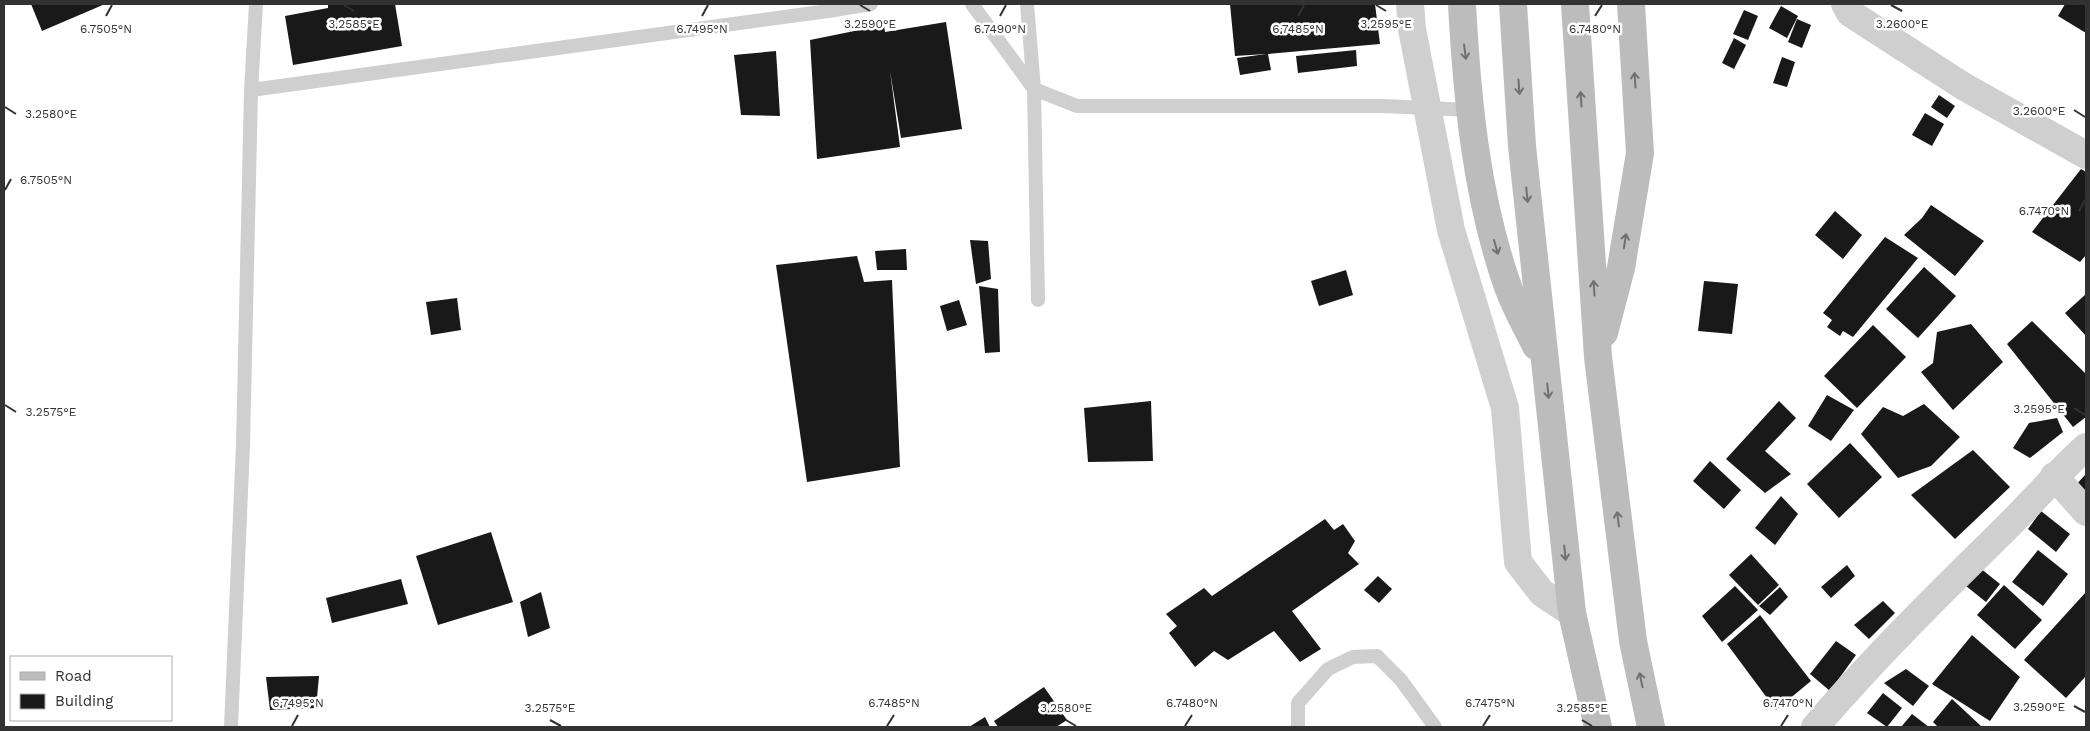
<svg xmlns="http://www.w3.org/2000/svg" width="2090" height="731" font-family="'Work Sans',sans-serif">
  <style>
    .building { fill: #191919 }
    .lines { fill: none; stroke-linecap: round; stroke-linejoin: round }
    .lane { stroke: #cfcfcf; stroke-width: 14 }
    .street { stroke: #cfcfcf; stroke-width: 28 }
    .secondary { stroke: #bcbcbc; stroke-width: 28 }
    .oneway { stroke: #707070 }
    .ticks { fill: none; stroke: #323232; stroke-width: 2 }
    .ticks-label { font-size: 12px; text-anchor: middle; fill: #323232; stroke: #fff; stroke-width: 5; stroke-linejoin: round; paint-order: stroke }
  </style>
  <rect width="100%" height="100%" fill="#fff"/>
  <g class="building">
    <path d="M 31,4 L 105,4 L 42,31 Z"/>
    <path d="M 328,4 L 395,4 L 402,46 L 293,65 L 285,16 L 328,8 Z"/>
    <path d="M 1230,4 L 1375,4 L 1380,44 L 1268,54 L 1271,70 L 1240,75 L 1237,58 L 1266,54 L 1235,56 Z"/>
    <path d="M 2065,4 L 2086,4 L 2086,33 L 2058,16 Z"/>
    <path d="M 1781,6 L 1798,16 L 1787,38 L 1769,28 Z"/>
    <path d="M 1744,10 L 1758,16 L 1748,40 L 1733,34 Z"/>
    <path d="M 1797,19 L 1811,25 L 1802,48 L 1788,42 Z"/>
    <path d="M 946,22 L 962,129 L 901,138 L 890,71 L 900,147 L 817,159 L 810,40 L 884,25 L 885,32 Z"/>
    <path d="M 1734,38 L 1746,45 L 1734,69 L 1722,63 Z"/>
    <path d="M 1356,50 L 1357,66 L 1298,73 L 1296,56 Z"/>
    <path d="M 776,51 L 780,116 L 741,115 L 734,55 Z"/>
    <path d="M 1782,57 L 1795,62 L 1787,87 L 1773,83 Z"/>
    <path d="M 1939,95 L 1955,106 L 1947,118 L 1931,107 Z"/>
    <path d="M 1925,113 L 1944,124 L 1932,146 L 1912,135 Z"/>
    <path d="M 2081,169 L 2086,172 L 2086,255 L 2080,262 L 2032,232 Z"/>
    <path d="M 1931,205 L 1984,241 L 1955,276 L 1904,235 L 1922,218 Z"/>
    <path d="M 1835,211 L 1862,235 L 1843,259 L 1815,235 Z"/>
    <path d="M 1885,237 L 1918,258 L 1853,337 L 1843,331 L 1840,336 L 1827,327 L 1832,320 L 1823,313 Z"/>
    <path d="M 970,240 L 988,241 L 991,279 L 976,284 Z"/>
    <path d="M 906,249 L 907,270 L 877,270 L 875,251 Z"/>
    <path d="M 857,256 L 864,282 L 892,280 L 900,467 L 807,482 L 776,265 Z"/>
    <path d="M 1924,267 L 1956,296 L 1918,338 L 1886,309 Z"/>
    <path d="M 1346,270 L 1353,295 L 1319,306 L 1311,281 Z"/>
    <path d="M 1704,281 L 1738,284 L 1732,334 L 1698,331 Z"/>
    <path d="M 979,286 L 998,289 L 1000,352 L 985,353 Z"/>
    <path d="M 2086,294 L 2086,336 L 2065,313 Z"/>
    <path d="M 457,298 L 461,330 L 431,335 L 426,302 Z"/>
    <path d="M 959,300 L 967,325 L 947,331 L 940,306 Z"/>
    <path d="M 2032,321 L 2086,374 L 2086,417 L 2073,427 L 2007,344 Z"/>
    <path d="M 1971,324 L 2003,362 L 1953,410 L 1921,372 L 1933,363 L 1937,332 Z"/>
    <path d="M 1873,325 L 1906,357 L 1857,408 L 1824,376 Z"/>
    <path d="M 1827,395 L 1854,410 L 1831,441 L 1808,426 Z"/>
    <path d="M 1151,401 L 1153,461 L 1088,462 L 1084,408 Z"/>
    <path d="M 1779,401 L 1796,418 L 1765,451 L 1791,474 L 1765,493 L 1726,459 Z"/>
    <path d="M 1924,404 L 1960,437 L 1931,466 L 1898,478 L 1861,434 L 1883,407 L 1903,416 Z"/>
    <path d="M 2057,418 L 2063,432 L 2030,458 L 2013,448 L 2029,423 Z"/>
    <path d="M 1850,443 L 1882,477 L 1839,518 L 1807,484 Z"/>
    <path d="M 1973,450 L 2010,487 L 1955,539 L 1911,495 Z"/>
    <path d="M 1710,461 L 1741,490 L 1724,509 L 1693,481 Z"/>
    <path d="M 2086,474 L 2086,498 L 2074,487 Z"/>
    <path d="M 1781,496 L 1798,514 L 1775,545 L 1755,528 Z"/>
    <path d="M 2041,511 L 2070,534 L 2056,552 L 2028,529 Z"/>
    <path d="M 1325,519 L 1334,530 L 1343,524 L 1355,541 L 1348,553 L 1359,564 L 1292,611 L 1321,649 L 1300,662 L 1274,631 L 1228,660 L 1214,651 L 1195,667 L 1169,633 L 1177,626 L 1166,614 L 1204,588 L 1212,596 Z"/>
    <path d="M 491,532 L 513,602 L 438,625 L 416,556 Z"/>
    <path d="M 2038,550 L 2068,574 L 2043,606 L 2012,582 Z"/>
    <path d="M 1751,554 L 1779,585 L 1758,605 L 1729,575 Z"/>
    <path d="M 1847,565 L 1855,576 L 1831,598 L 1821,587 Z"/>
    <path d="M 1980,568 L 2000,584 L 1986,602 L 1966,586 Z"/>
    <path d="M 1378,576 L 1392,589 L 1379,603 L 1364,590 Z"/>
    <path d="M 401,579 L 408,604 L 332,623 L 326,598 Z"/>
    <path d="M 2004,585 L 2042,620 L 2015,649 L 1977,615 Z"/>
    <path d="M 1735,586 L 1758,610 L 1722,642 L 1702,616 Z"/>
    <path d="M 1780,587 L 1788,597 L 1770,615 L 1759,606 Z"/>
    <path d="M 541,592 L 550,628 L 528,637 L 520,602 Z"/>
    <path d="M 2086,592 L 2086,676 L 2066,698 L 2024,660 Z"/>
    <path d="M 1883,601 L 1895,613 L 1869,639 L 1854,625 Z"/>
    <path d="M 1760,615 L 1811,681 L 1776,710 L 1727,644 Z"/>
    <path d="M 1972,635 L 2020,677 L 1990,721 L 1932,684 Z"/>
    <path d="M 1836,641 L 1856,655 L 1830,691 L 1810,674 Z"/>
    <path d="M 1906,669 L 1929,686 L 1913,706 L 1884,683 Z"/>
    <path d="M 319,676 L 316,708 L 270,710 L 266,677 Z"/>
    <path d="M 1044,687 L 1067,720 L 1056,727 L 998,727 L 994,721 Z"/>
    <path d="M 1883,693 L 1902,708 L 1887,727 L 1867,713 Z"/>
    <path d="M 1952,699 L 1982,727 L 1938,727 L 1933,722 Z"/>
    <path d="M 1912,714 L 1929,727 L 1901,727 Z"/>
    <path d="M 985,717 L 990,727 L 969,727 Z"/>
  </g>
  <g class="lines">
    <g class="lane">
      <path d="M 972,4 L 1034,89 L 1077,106 L 1383,106 L 1471,110"/>
      <path d="M 1027,4 L 1034,89 L 1038,300"/>
      <path d="M 251,90 L 828,11 L 871,4"/>
      <path d="M 231,727 L 243,445 L 251,90 L 256,4"/>
      <path d="M 1298,727 L 1298,703 L 1328,669 L 1353,657 L 1377,656 L 1401,680 L 1435,727"/>
    </g>
    <g class="street">
      <path d="M 1410,4 L 1412,29 L 1451,230 L 1505,408 L 1518,562 L 1542,593 L 1572,613"/>
      <path d="M 1845,4 L 1850,13 L 1963,86 L 2086,155"/>
      <path d="M 2054,476 L 2086,512"/>
      <path d="M 1815,727 C 1873,659 1937,596 2001,533 C 2030,505 2056,474 2086,447"/>
    </g>
    <g class="secondary">
      <path d="M 1462,4 C 1467,98 1476,195 1507,284 C 1514,305 1526,326 1536,346"/>
      <path d="M 1513,4 L 1522,146 L 1572,613 L 1598,727"/>
      <path d="M 1575,4 L 1598,357 L 1633,641 L 1651,727"/>
      <path d="M 1604,333 L 1621,268 L 1640,153 L 1631,4"/>
    </g>
  </g>
  <defs><path id="oneway-shaft" d="M-6 0H5M1.5-3L5.5 0L1.5 3" fill="none" stroke-width="1.6" stroke-linecap="round" stroke-linejoin="round" transform="scale(1.25)"/></defs>
  <g class="oneway">
    <use href="#oneway-shaft" transform="translate(1465 52) rotate(83)"/>
    <use href="#oneway-shaft" transform="translate(1635 80) rotate(-94)"/>
    <use href="#oneway-shaft" transform="translate(1519 87) rotate(86)"/>
    <use href="#oneway-shaft" transform="translate(1581 99) rotate(-94)"/>
    <use href="#oneway-shaft" transform="translate(1527 195) rotate(84)"/>
    <use href="#oneway-shaft" transform="translate(1625 241) rotate(-81)"/>
    <use href="#oneway-shaft" transform="translate(1496 247) rotate(74)"/>
    <use href="#oneway-shaft" transform="translate(1594 288) rotate(-94)"/>
    <use href="#oneway-shaft" transform="translate(1548 391) rotate(84)"/>
    <use href="#oneway-shaft" transform="translate(1618 519) rotate(-97)"/>
    <use href="#oneway-shaft" transform="translate(1565 553) rotate(84)"/>
    <use href="#oneway-shaft" transform="translate(1641 680) rotate(-102)"/>
  </g>
  <path class="ticks" d="M 344,5 L 354,11M 860,5 L 870,11M 1376,5 L 1386,11M 1891,5 L 1902,11M 106,16 L 112,5M 702,16 L 708,5M 1000,16 L 1006,5M 1298,16 L 1304,5M 1595,16 L 1602,5M 5,107 L 16,114M 2074,110 L 2085,117M 5,190 L 11,179M 2079,211 L 2085,200M 5,405 L 16,412M 2074,408 L 2085,415M 2074,706 L 2085,712M 550,720 L 561,726M 1066,720 L 1076,726M 1582,720 L 1592,726M 292,726 L 298,715M 887,726 L 894,715M 1185,726 L 1192,715M 1483,726 L 1490,715M 1781,726 L 1788,715"/>
  <g class="ticks-label">
    <text x="354" y="28">3.2585°E</text>
    <text x="870" y="28">3.2590°E</text>
    <text x="1386" y="28">3.2595°E</text>
    <text x="1902" y="28">3.2600°E</text>
    <text x="702" y="33">6.7495°N</text>
    <text x="1000" y="33">6.7490°N</text>
    <text x="1595" y="33">6.7480°N</text>
    <text x="106" y="33">6.7505°N</text>
    <text x="1298" y="33">6.7485°N</text>
    <text x="2039" y="115">3.2600°E</text>
    <text x="51" y="118">3.2580°E</text>
    <text x="46" y="184">6.7505°N</text>
    <text x="2044" y="215">6.7470°N</text>
    <text x="2039" y="413">3.2595°E</text>
    <text x="51" y="416">3.2575°E</text>
    <text x="298" y="707">6.7495°N</text>
    <text x="894" y="707">6.7485°N</text>
    <text x="1192" y="707">6.7480°N</text>
    <text x="1490" y="707">6.7475°N</text>
    <text x="1788" y="707">6.7470°N</text>
    <text x="2039" y="711">3.2590°E</text>
    <text x="550" y="712">3.2575°E</text>
    <text x="1066" y="712">3.2580°E</text>
    <text x="1582" y="712">3.2585°E</text>
  </g>
  <rect width="2090" height="731" fill="none" stroke="#323232" stroke-width="10"/>
  <rect x="10" y="656" width="162" height="65" fill="#ffffff" stroke="#adadad"/>
  <rect x="20" y="672" width="25" height="8" fill="#bcbcbc" stroke="#adadad"/>
  <text x="55" y="681" font-size="15" fill="#323232">Road</text>
  <rect x="20" y="694" width="25" height="15" fill="#191919" stroke="#adadad"/>
  <text x="55" y="706" font-size="15" fill="#323232">Building</text>
</svg>
